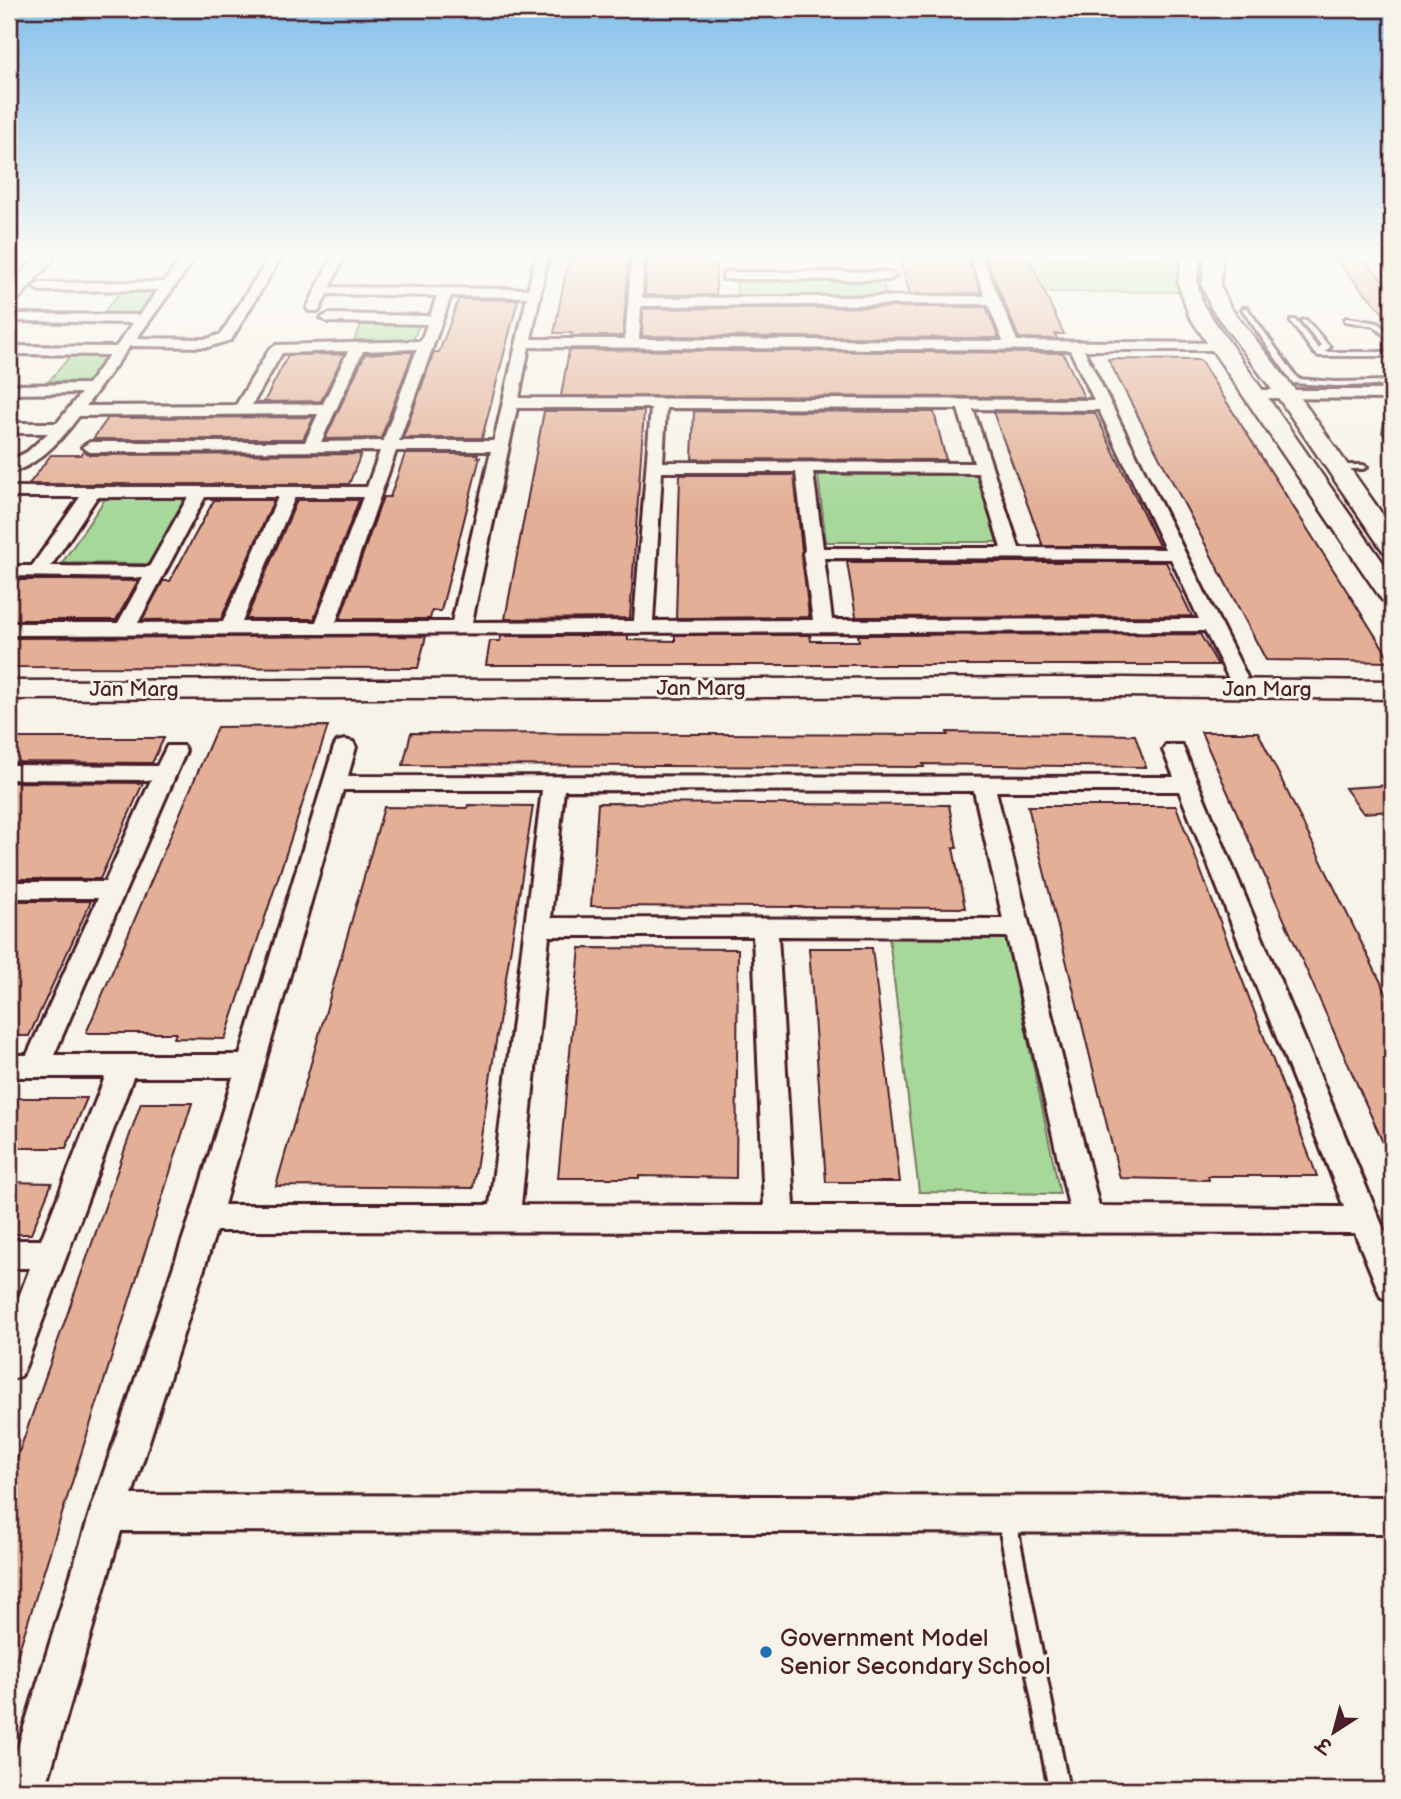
<svg xmlns="http://www.w3.org/2000/svg" width="1401" height="1799" font-family="'Balsamiq Sans','Playpen Sans Deva',sans-serif">
  <style>
    .green { fill: #a6d899; stroke: #787c62; stroke-width: 2 }
    .building { fill: #e3af96; stroke: #4a1f2b; stroke-width: 2 }
    .lines { fill: none; stroke-linecap: round; stroke-linejoin: round }
    .lane-casing { stroke: #4a1f2b; stroke-width: 6 }
    .street-casing { stroke: #4a1f2b; stroke-width: 6 }
    .secondary-casing { stroke: #4a1f2b; stroke-width: 5 }
    .lane { fill: #f7f3e8; fill-rule: evenodd }
    .street { fill: #f7f3e8; fill-rule: evenodd }
    .secondary { fill: #f7f3e8; fill-rule: evenodd }
    .poi-dot { fill: #1f6fb2; stroke: #f7f3e8; stroke-width: 2.5 }
    .labels { text-anchor: middle; stroke-width: 6; stroke-linejoin: round; paint-order: stroke }
    .street-label { font-size: 21px; fill: #4a1f2b; stroke: #f7f3e8 }
    .near-poi-label { font-size: 24px; fill: #4a1f2b; stroke: #f7f3e8; text-anchor: start }
  </style>
  <rect width="100%" height="100%" fill="#f7f3e8"/>
  <filter id="ink" filterUnits="userSpaceOnUse"><feTurbulence type="fractalNoise" baseFrequency=".0143" numOctaves="2"/><feDisplacementMap in="SourceGraphic" scale="14" xChannelSelector="R" yChannelSelector="G"/><feConvolveMatrix kernelMatrix="1 2 1 2 8 2 1 2 1" color-interpolation-filters="sRGB"/></filter>
  <g filter="url(#ink)">
    <g class="green">
      <path d="M 1022,257 L 1195,257 L 1187,292 L 1040,292 Z"/>
      <path d="M 736,279 L 882,280 L 887,299 L 737,299 Z"/>
      <path d="M 122,290 L 156,290 L 137,314 L 102,314 Z"/>
      <path d="M 363,321 L 421,321 L 413,340 L 354,340 Z"/>
      <path d="M 72,354 L 110,354 L 90,382 L 49,381 Z"/>
      <path d="M 818,475 L 978,475 L 999,542 L 826,542 Z"/>
      <path d="M 107,496 L 188,497 L 148,564 L 62,563 Z"/>
      <path d="M 889,937 L 1007,939 L 1060,1194 L 919,1192 Z"/>
    </g>
    <g class="building">
      <path d="M 569,257 L 629,257 L 623,336 L 571,336 L 572,333 L 554,333 Z"/>
      <path d="M 647,257 L 716,257 L 716,295 L 645,295 Z"/>
      <path d="M 899,257 L 968,257 L 981,293 L 910,294 Z"/>
      <path d="M 985,257 L 1028,257 L 1064,334 L 1055,334 L 1057,339 L 1019,338 Z"/>
      <path d="M 1333,257 L 1361,257 L 1392,290 L 1392,323 Z"/>
      <path d="M 459,299 L 518,300 L 482,438 L 403,438 L 434,352 L 439,352 Z"/>
      <path d="M 914,307 L 986,307 L 999,338 L 642,336 L 643,309 Z"/>
      <path d="M 569,350 L 1063,353 L 1084,397 L 561,396 Z"/>
      <path d="M 400,352 L 413,352 L 381,438 L 325,439 L 365,354 Z"/>
      <path d="M 344,354 L 321,401 L 264,402 L 288,355 Z"/>
      <path d="M 1108,359 L 1200,360 L 1392,662 L 1266,660 Z"/>
      <path d="M 544,411 L 644,411 L 630,618 L 505,619 Z"/>
      <path d="M 694,411 L 934,412 L 946,460 L 692,459 Z"/>
      <path d="M 993,412 L 1095,413 L 1159,546 L 1043,546 Z"/>
      <path d="M 314,417 L 303,439 L 93,439 L 108,418 Z"/>
      <path d="M 84,451 L 90,455 L 361,454 L 349,484 L 29,484 L 51,455 L 81,455 Z"/>
      <path d="M 405,454 L 478,454 L 477,457 L 480,457 L 441,611 L 432,611 L 430,619 L 340,619 L 383,497 L 390,497 Z"/>
      <path d="M 680,475 L 794,475 L 809,617 L 676,618 Z"/>
      <path d="M 214,500 L 274,500 L 221,619 L 142,620 L 163,581 L 170,581 Z"/>
      <path d="M 297,500 L 359,500 L 314,619 L 246,619 Z"/>
      <path d="M 847,562 L 1166,562 L 1192,616 L 856,617 Z"/>
      <path d="M 9,580 L 68,580 L 138,581 L 116,620 L 9,620 Z"/>
      <path d="M 1200,634 L 1218,665 L 486,665 L 490,641 L 500,641 L 501,636 L 628,636 L 628,640 L 675,641 L 675,635 L 810,635 L 811,641 L 859,641 L 858,635 Z"/>
      <path d="M 426,636 L 418,668 L 9,667 L 9,638 Z"/>
      <path d="M 328,726 L 225,1039 L 174,1038 L 176,1033 L 86,1033 L 217,727 Z"/>
      <path d="M 947,732 L 1135,735 L 1146,767 L 923,764 L 924,767 L 403,765 L 411,733 L 948,735 Z"/>
      <path d="M 1201,732 L 1258,732 L 1392,1005 L 1392,1163 Z"/>
      <path d="M 9,738 L 164,738 L 152,763 L 9,762 Z"/>
      <path d="M 9,782 L 143,783 L 100,879 L 9,879 Z"/>
      <path d="M 1392,785 L 1392,811 L 1363,813 L 1345,788 Z"/>
      <path d="M 598,803 L 949,805 L 957,848 L 953,848 L 965,908 L 591,906 Z"/>
      <path d="M 468,805 L 533,806 L 473,1188 L 276,1186 L 384,807 L 467,808 Z"/>
      <path d="M 1028,806 L 1176,806 L 1317,1176 L 1208,1176 L 1209,1180 L 1120,1178 Z"/>
      <path d="M 9,901 L 91,901 L 29,1036 L 9,1036 Z"/>
      <path d="M 580,948 L 738,949 L 736,1178 L 639,1176 L 639,1178 L 558,1178 Z"/>
      <path d="M 809,948 L 872,948 L 900,1182 L 826,1182 Z"/>
      <path d="M 9,1098 L 87,1098 L 66,1148 L 9,1148 Z"/>
      <path d="M 141,1103 L 192,1103 L 13,1669 L 9,1669 L 9,1481 Z"/>
      <path d="M 9,1182 L 52,1183 L 31,1234 L 9,1234 Z"/>
    </g>
    <g class="lines">
      <defs>
        <g id="lane">
          <path d="M 1243,308 L 1247,308 L 1298,379 L 1336,382 L 1392,381 L 1392,385 L 1336,386 L 1293,383 L 1242,309 Z"/>
          <path d="M 1347,318 L 1378,323 L 1392,336 L 1392,342 L 1374,326 L 1345,321 L 1345,319 Z"/>
          <path d="M 1291,320 L 1295,320 L 1319,349 L 1321,345 L 1301,321 L 1306,320 L 1330,347 L 1324,352 L 1392,352 L 1392,356 L 1319,356 L 1314,353 L 1291,322 Z"/>
          <path d="M 1334,465 L 1363,465 L 1367,467 L 1363,469 L 1334,469 Z"/>
          <path d="M 1006,1507 L 1012,1510 L 1015,1516 L 1069,1790 L 1049,1790 L 997,1516 L 1000,1510 Z"/>
        </g>
        <g id="street">
          <path d="M 183,257 L 196,257 L 137,338 L 207,339 L 221,334 L 269,257 L 281,257 L 231,340 L 208,347 L 130,346 L 86,406 L 236,405 L 269,350 L 276,345 L 421,341 L 427,324 L 328,322 L 321,318 L 328,314 L 430,316 L 437,296 L 327,294 L 319,311 L 309,311 L 307,308 L 332,257 L 344,257 L 330,287 L 528,289 L 536,257 L 548,257 L 531,339 L 625,339 L 632,257 L 644,257 L 642,298 L 985,296 L 970,257 L 982,257 L 1017,341 L 1227,343 L 1227,349 L 1222,350 L 1084,350 L 1247,677 L 1244,681 L 1230,681 L 1205,631 L 9,635 L 9,623 L 118,623 L 143,578 L 9,576 L 9,566 L 32,566 L 80,497 L 9,497 L 9,487 L 367,487 L 380,451 L 90,452 L 82,447 L 90,442 L 305,442 L 318,414 L 79,416 C 62,439 38,466 9,473 L 9,461 L 27,452 L 48,433 L 9,433 L 9,423 L 57,423 L 81,393 L 9,394 L 9,385 L 88,384 L 109,355 L 9,354 L 9,346 L 116,347 L 133,323 L 16,321 L 9,317 L 11,314 L 140,315 L 158,290 L 40,291 L 33,287 L 40,283 L 164,282 ZM 451,296 L 527,297 L 494,441 L 399,441 ZM 988,304 L 1003,341 L 639,339 L 641,306 ZM 529,347 L 1070,350 L 1094,400 L 519,398 ZM 417,349 L 383,441 L 321,442 L 363,351 ZM 348,351 L 323,404 L 252,405 L 282,353 ZM 517,408 L 651,408 L 634,621 L 472,622 ZM 666,408 L 958,409 L 974,463 L 663,462 ZM 973,409 L 1099,410 L 1165,549 L 1019,548 ZM 396,451 L 491,451 L 452,622 L 336,622 ZM 662,472 L 796,472 L 805,550 L 803,553 L 813,620 L 653,621 ZM 813,472 L 978,473 L 1001,548 L 823,548 ZM 97,497 L 188,497 L 149,567 L 51,566 ZM 205,497 L 278,497 L 223,622 L 138,623 ZM 295,497 L 363,497 L 316,622 L 242,622 ZM 824,558 L 1171,559 L 1199,619 L 832,620 Z"/>
          <path d="M 728,272 L 889,272 L 896,276 L 889,280 L 723,279 L 723,273 Z"/>
          <path d="M 1254,390 L 1392,390 L 1392,399 L 1249,398 L 1246,395 Z"/>
          <path d="M 1392,422 L 1392,437 L 1384,432 L 1386,424 Z"/>
          <path d="M 345,740 L 353,742 L 356,747 L 348,776 L 1174,777 L 1163,750 L 1166,745 L 1182,745 L 1392,1249 L 1392,1301 L 1381,1297 L 1355,1233 L 216,1231 L 132,1495 L 1392,1497 L 1392,1533 L 121,1531 L 45,1790 L 9,1790 L 9,1776 L 90,1513 L 190,1218 L 233,1077 L 133,1077 L 26,1365 L 21,1376 L 9,1380 L 9,1323 L 30,1268 L 9,1268 L 9,1240 L 41,1240 L 105,1077 L 9,1077 L 9,1055 L 27,1055 L 98,898 L 9,898 L 9,882 L 105,882 L 151,780 L 9,779 L 9,765 L 157,766 L 167,746 L 183,746 L 186,751 L 54,1055 L 240,1055 L 334,747 L 337,742 ZM 343,790 L 542,790 L 490,1205 L 224,1205 ZM 564,790 L 974,791 L 1003,919 L 551,918 ZM 996,791 L 1179,791 L 1344,1207 L 1099,1206 ZM 549,936 L 753,936 L 764,1206 L 521,1205 ZM 778,936 L 1007,937 L 1069,1206 L 794,1206 Z"/>
        </g>
        <g id="secondary">
          <path d="M 36,257 L 55,257 L 16,302 L 9,304 L 9,287 Z"/>
          <path d="M 1182,257 L 1200,257 L 1197,283 L 1203,305 L 1392,575 L 1392,602 L 1382,600 L 1189,316 L 1178,283 Z"/>
          <path d="M 1205,257 L 1223,257 L 1220,285 L 1230,307 L 1295,390 L 1392,528 L 1392,554 L 1383,551 L 1279,399 L 1211,308 L 1202,285 Z"/>
          <path d="M 1120,678 L 1392,681 L 1392,699 L 1120,696 L 9,699 L 9,681 Z"/>
        </g>
      </defs>
      <use href="#lane" class="lane-casing"/>
      <use href="#street" class="street-casing"/>
      <use href="#secondary" class="secondary-casing"/>
      <use href="#lane" class="lane"/>
      <use href="#street" class="street"/>
      <use href="#secondary" class="secondary"/>
    </g>
  </g>
  <linearGradient id="sky" x2="0" y2="1"><stop stop-color="#84c0eb"/><stop offset="0.5" stop-color="#fbfaf5"/><stop offset="1" stop-color="#fbfaf5" stop-opacity="0"/></linearGradient>
  <rect width="1401" height="509" fill="url(#sky)"/>
  <circle class="poi-dot" cx="766" cy="1652" r="7"/>
  <g class="labels">
    <g class="street-label">
      <text x="701" y="695">Jan Marg</text>
      <text x="134" y="696">Jan Marg</text>
      <text x="1267" y="696">Jan Marg</text>
    </g>
    <g class="near-poi-label">
      <text x="780" y="1646">Government Model<tspan x="780" dy="28">Senior Secondary School</tspan></text>
    </g>
  </g>
  <rect width="1401" height="1799" fill="none" stroke="#f7f3e8" stroke-width="35"/>
  <rect x="18" y="18" width="1366" height="1764" fill="none" stroke="#4a1f2b" stroke-width="2.5" filter="url(#ink)"/>
  <g transform="translate(1334 1732) rotate(216)" stroke="#f7f3e8" stroke-width="5" paint-order="stroke">
  <path d="M0-5L12 26L0 18L-12 26Z" fill="#4a1f2b"/>
  <text y="-10" font-size="19" font-weight="bold" text-anchor="middle" fill="#4a1f2b">उ</text>
  </g>
</svg>
